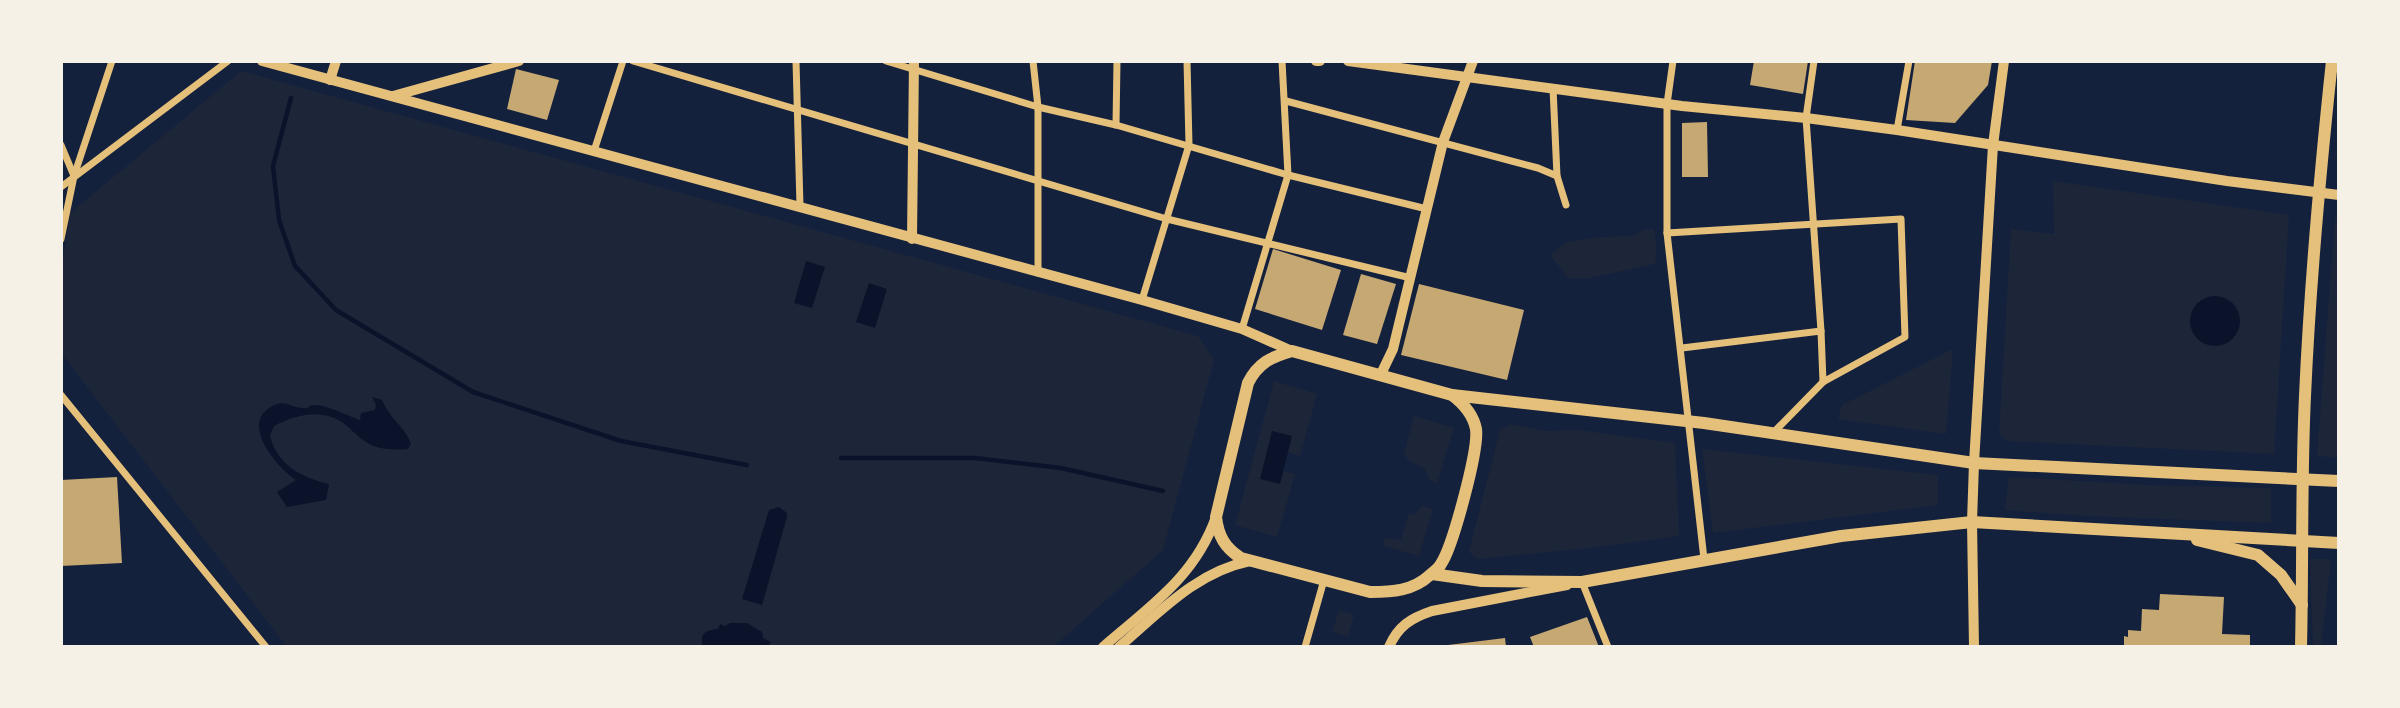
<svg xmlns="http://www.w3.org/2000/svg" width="2400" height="708" font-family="Arial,sans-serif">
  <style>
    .green { fill: #1d2539 }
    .water { fill: #0b132b }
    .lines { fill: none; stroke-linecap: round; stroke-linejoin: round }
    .stream { stroke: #0b132b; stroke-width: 4.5 }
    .building { fill: #c6a872 }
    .minor { stroke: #e5c07b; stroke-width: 7 }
    .tertiary { stroke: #e5c07b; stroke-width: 10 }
    .secondary { stroke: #e5c07b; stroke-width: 10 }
    .primary { stroke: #e5c07b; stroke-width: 12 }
  </style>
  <rect width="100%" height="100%" fill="#14213d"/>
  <g class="green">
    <path d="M 241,71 L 1198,336 L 1214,360 L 1163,550 L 1053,647 L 287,647 L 61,353 L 61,270 L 70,213 Z"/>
    <path d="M 2053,181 L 2289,215 L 2274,454 L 2006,441 L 1999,434 L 2011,229 L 2054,234 Z"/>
    <path d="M 2335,218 L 2339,219 L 2339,458 L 2317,456 Z"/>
    <path d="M 1654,229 L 1657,248 L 1655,264 L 1585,279 L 1568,278 L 1550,255 L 1567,242 L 1599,237 L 1633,236 L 1644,230 Z"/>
    <path d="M 1953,349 L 1946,434 L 1838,419 L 1842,405 Z"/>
    <path d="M 1274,381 L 1317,394 L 1300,456 L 1288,452 L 1283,471 L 1295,474 L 1277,537 L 1235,525 Z"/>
    <path d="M 1414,416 L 1454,428 L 1437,483 L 1429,480 L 1425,469 L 1408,460 L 1404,454 Z"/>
    <path d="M 1510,424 L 1546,431 L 1579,430 L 1675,443 L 1679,536 L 1590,548 L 1477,559 L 1469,552 L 1500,430 Z"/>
    <path d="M 1702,449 L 1938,475 L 1938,505 L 1713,533 Z"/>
    <path d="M 2009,477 L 2149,485 L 2271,488 L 2271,523 L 2084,516 L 2005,510 Z"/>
    <path d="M 1423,506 L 1433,509 L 1419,556 L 1384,546 L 1383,541 L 1386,538 L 1401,540 L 1408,515 L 1414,514 Z"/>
    <path d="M 2310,559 L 2331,559 L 2321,647 L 2313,647 Z"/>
    <path d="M 1339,610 L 1354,615 L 1348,637 L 1332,632 Z"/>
  </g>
  <g class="water">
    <path d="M 806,261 L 825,267 L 812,308 L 794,303 Z"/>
    <path d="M 869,283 L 887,289 L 875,328 L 856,322 Z"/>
    <circle cx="2215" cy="321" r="25"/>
    <path d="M 372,397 L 382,400 C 391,420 405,427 411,444 L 408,449 C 397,450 384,450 374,446 C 363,442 356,434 347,426 C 325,407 297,414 274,426 L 270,435 C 276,464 302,478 329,484 L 326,500 L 287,507 L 277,492 L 296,480 C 275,466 236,419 277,404 C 286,401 294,408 303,408 C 312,409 305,406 314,405 C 325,404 348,416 360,420 L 361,413 L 375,410 L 376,405 Z"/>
    <path d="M 1272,431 L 1292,436 L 1280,484 L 1260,479 Z"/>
    <path d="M 779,507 L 787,513 L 787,517 L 762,605 L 742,599 L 769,510 Z"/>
    <path d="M 730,623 L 747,623 L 762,632 L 763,638 L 771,642 L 769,645 L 772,647 L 703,647 C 699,633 706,630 718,629 L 720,624 L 725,626 Z"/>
  </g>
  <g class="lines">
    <g class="stream">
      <path d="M 291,98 L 273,166 L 279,220 L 295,266 L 336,310 L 473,392 L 621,441 L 747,465"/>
      <path d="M 841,458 L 975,458 L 1061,468 L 1163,491"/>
    </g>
  </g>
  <g class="building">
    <path d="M 1754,61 L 1808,61 L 1803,94 L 1750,85 Z"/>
    <path d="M 1915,61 L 1992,61 L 1988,85 L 1955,123 L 1906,120 Z"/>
    <path d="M 516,69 L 559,80 L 547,120 L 507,109 Z"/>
    <path d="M 1707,122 L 1708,177 L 1682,177 L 1682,123 Z"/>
    <path d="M 1273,249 L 1341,270 L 1322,330 L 1255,309 Z"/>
    <path d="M 1361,274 L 1396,284 L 1377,344 L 1343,335 Z"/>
    <path d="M 1419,284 L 1524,310 L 1507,380 L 1401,355 Z"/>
    <path d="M 117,477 L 122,563 L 61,566 L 61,480 Z"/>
    <path d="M 2160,594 L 2224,597 L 2222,634 L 2250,635 L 2250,647 L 2124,647 L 2124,636 L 2128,637 L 2128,630 L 2141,631 L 2142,609 L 2159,610 Z"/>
    <path d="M 1587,617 L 1599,647 L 1534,647 L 1530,637 Z"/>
    <path d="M 1505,638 L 1506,647 L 1448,647 L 1448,645 Z"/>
  </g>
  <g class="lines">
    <g class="minor">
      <path d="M 633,61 L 1167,219 L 1411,278"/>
      <path d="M 796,61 L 800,206"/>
      <path d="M 886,61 L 1038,107 L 1116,125 L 1288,175 L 1427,209"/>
      <path d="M 1033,61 L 1038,107 L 1038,273"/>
      <path d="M 1673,61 L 1667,104 L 1667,233 L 1704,559"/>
      <path d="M 1814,61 L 1806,118 L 1821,331 L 1823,382"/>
      <path d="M 1553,88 L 1557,176"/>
      <path d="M 1286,101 L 1538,168 L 1557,176 L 1566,205"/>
      <path d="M 1116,125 L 1117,61"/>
      <path d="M 1897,130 L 1909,61"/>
      <path d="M 61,145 L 74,176"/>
      <path d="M 594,151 L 623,61"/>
      <path d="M 61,187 L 228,61"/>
      <path d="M 1667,233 L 1901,219 L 1905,337 L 1823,382 L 1773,433"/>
      <path d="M 61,239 L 74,176 L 112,61"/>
      <path d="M 1142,300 L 1189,145 L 1187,61"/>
      <path d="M 1242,329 L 1288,175 L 1282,61"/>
      <path d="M 1682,348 L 1821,331"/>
      <path d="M 61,395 L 266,647"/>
      <path d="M 1582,582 L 1608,647"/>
      <path d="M 1305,647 L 1324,580"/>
    </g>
    <g class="tertiary">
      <path d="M 1316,61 L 1320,61"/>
      <path d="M 1348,61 L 1682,106 L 1806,118 L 1897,130 L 2227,181 L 2339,195"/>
    </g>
    <g class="secondary">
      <path d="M 262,61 L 1142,300 L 1242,329 L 1292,351"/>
      <path d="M 330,80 L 336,61"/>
      <path d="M 393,96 L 519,61"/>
      <path d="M 912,239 L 914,61"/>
      <path d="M 1381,374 L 1393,349 L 1443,142 L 1473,61"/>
      <path d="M 1103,647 C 1149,607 1195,577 1216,517"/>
      <path d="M 1119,647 C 1160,612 1196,572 1250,561"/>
      <path d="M 1389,647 C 1398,626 1411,618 1432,611 L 1567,585"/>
      <path d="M 1974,647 L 1972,522 L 1974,463 L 1993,145 L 2004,61"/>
    </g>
    <g class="primary">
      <path d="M 1292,351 L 1452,395 C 1464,404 1473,414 1476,429 C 1479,449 1453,546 1441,564 C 1439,568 1434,572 1430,575 C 1413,591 1392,592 1370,592 L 1241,558 C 1225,548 1218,536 1216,517 L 1248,383 C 1258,363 1271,357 1292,351 Z"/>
      <path d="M 1452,395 L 1704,423 L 1974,463 L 2339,481"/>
      <path d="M 2197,540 L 2258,555 L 2281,575 L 2302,605"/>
      <path d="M 1432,574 L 1482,581 L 1582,582 L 1841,536 L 1972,522 L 2339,543"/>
      <path d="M 2301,647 C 2303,563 2301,480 2305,396 C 2310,284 2320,173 2332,61"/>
    </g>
  </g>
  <rect width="2400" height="708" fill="none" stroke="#f6f1e7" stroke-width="126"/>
</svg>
